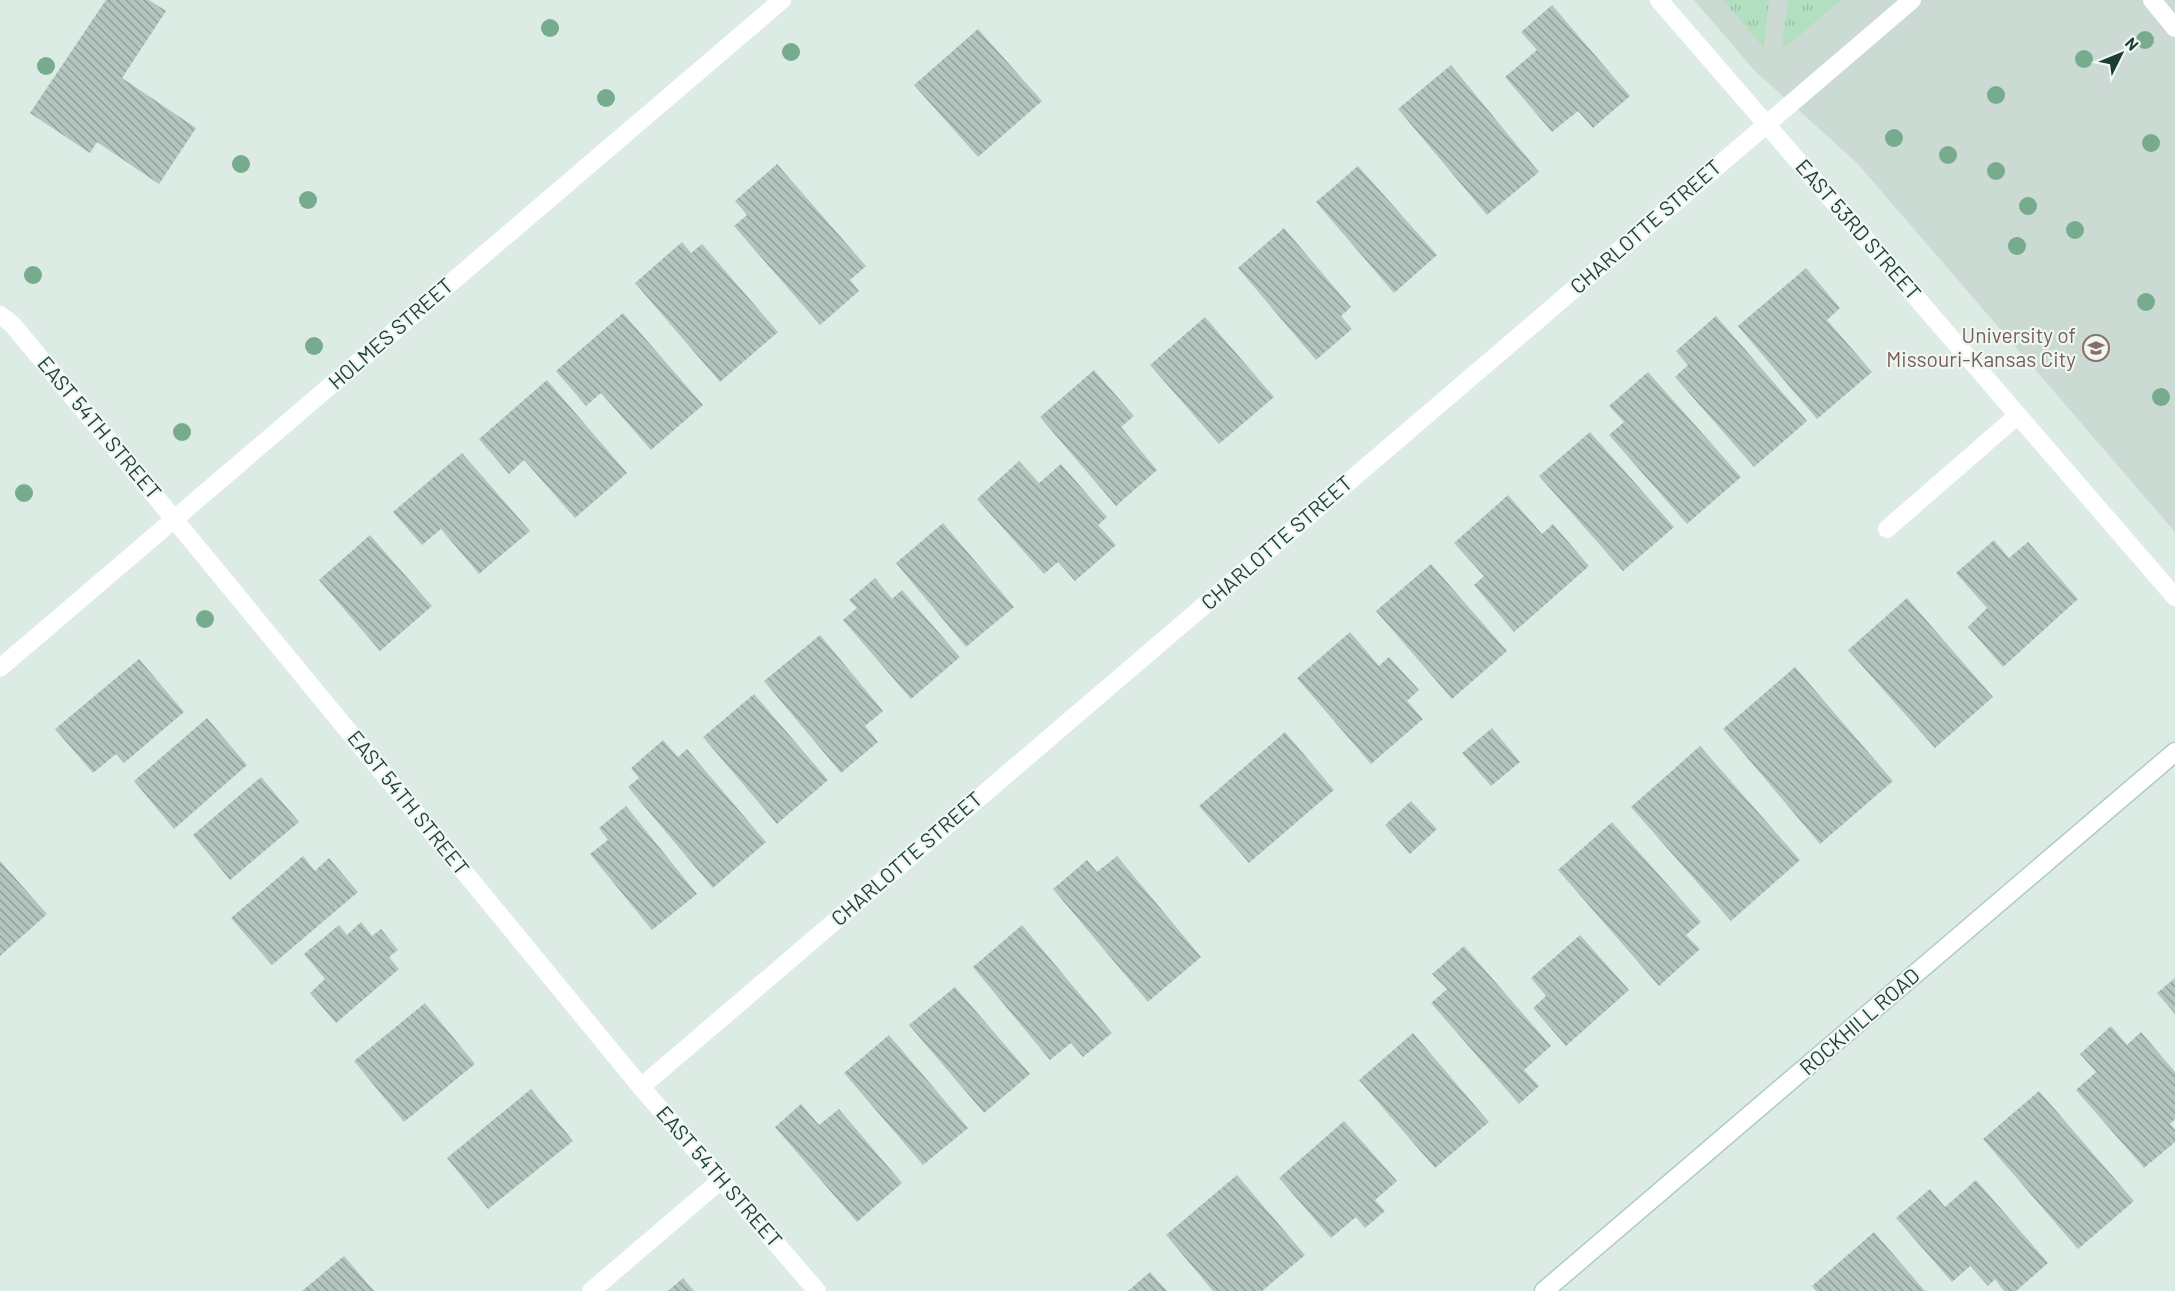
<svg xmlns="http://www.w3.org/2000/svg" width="2175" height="1291" font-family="Barlow,sans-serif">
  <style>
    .built { fill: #cbdbd4 }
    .grass { fill: url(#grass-tufts) }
    .building { fill: url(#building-back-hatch) }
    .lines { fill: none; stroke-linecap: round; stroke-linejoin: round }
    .secondary-casing { stroke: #afccc2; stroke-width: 21 }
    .service { stroke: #fff; stroke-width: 18 }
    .minor { stroke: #fff; stroke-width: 18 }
    .secondary { stroke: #fff; stroke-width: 18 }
    .tree { fill: #77ab8e }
    .labels { text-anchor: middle; stroke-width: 4.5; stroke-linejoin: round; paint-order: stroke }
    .street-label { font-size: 21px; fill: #1d3c35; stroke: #eef7f3 }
    .education-label { font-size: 21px; fill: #785e54; stroke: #eef7f3; text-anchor: end }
  </style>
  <defs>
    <pattern id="grass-tufts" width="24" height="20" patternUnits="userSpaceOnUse" patternTransform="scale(1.5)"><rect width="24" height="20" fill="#b3dfc1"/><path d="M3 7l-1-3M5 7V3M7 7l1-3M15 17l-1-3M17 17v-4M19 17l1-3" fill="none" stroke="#9ac0a6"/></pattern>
    <pattern id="building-back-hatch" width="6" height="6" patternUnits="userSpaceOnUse" patternTransform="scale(1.5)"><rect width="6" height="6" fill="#b2c6be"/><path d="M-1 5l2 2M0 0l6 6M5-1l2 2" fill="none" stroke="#90a29b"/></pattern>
  </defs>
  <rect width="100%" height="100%" fill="#ddebe5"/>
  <path class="built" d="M 1694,0 L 2175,0 L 2175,532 L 1857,163 L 1754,70 Z"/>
  <g class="grass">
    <path d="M 1723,0 L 1769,0 L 1764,48 Z"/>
    <path d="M 1788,0 L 1841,0 L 1787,46 L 1782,45 Z"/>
  </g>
  <g class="building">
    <path d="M 106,0 L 149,0 L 166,11 L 122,78 L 196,128 L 159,184 L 97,142 L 90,153 L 30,113 Z"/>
    <path d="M 1552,5 L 1630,96 L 1593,128 L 1578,111 L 1552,132 L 1505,77 L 1537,50 L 1521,32 Z"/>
    <path d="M 978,29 L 1042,101 L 978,157 L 914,85 Z"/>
    <path d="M 1451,65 L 1539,172 L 1487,215 L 1398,109 Z"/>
    <path d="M 777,164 L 866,266 L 850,280 L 859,291 L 820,325 L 734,226 L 747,215 L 735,201 Z"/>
    <path d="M 1358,166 L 1437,255 L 1394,293 L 1316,202 Z"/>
    <path d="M 1284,228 L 1351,307 L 1341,316 L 1352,329 L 1316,360 L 1238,268 Z"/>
    <path d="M 682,242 L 691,253 L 702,244 L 778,332 L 720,382 L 635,283 Z"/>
    <path d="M 1806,268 L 1840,308 L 1827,320 L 1872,372 L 1817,419 L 1738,326 Z"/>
    <path d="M 623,313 L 703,405 L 651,450 L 601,393 L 586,406 L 556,371 Z"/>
    <path d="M 1716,316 L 1807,421 L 1754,467 L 1675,377 L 1688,365 L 1676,351 Z"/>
    <path d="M 1205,317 L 1274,397 L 1219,444 L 1150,365 Z"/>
    <path d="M 1094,370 L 1134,416 L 1121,427 L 1157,470 L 1116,506 L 1040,417 Z"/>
    <path d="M 1648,372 L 1741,477 L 1687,524 L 1609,435 L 1624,422 L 1609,406 Z"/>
    <path d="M 547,380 L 627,473 L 575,518 L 524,460 L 509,474 L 479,439 Z"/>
    <path d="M 1590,432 L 1674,527 L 1623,571 L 1539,476 Z"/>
    <path d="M 462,453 L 530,531 L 479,574 L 441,529 L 422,545 L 393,512 Z"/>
    <path d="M 1019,461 L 1039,483 L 1061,464 L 1107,517 L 1098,525 L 1116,545 L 1075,581 L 1058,562 L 1044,574 L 977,499 Z"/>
    <path d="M 1508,495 L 1542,534 L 1553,524 L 1589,566 L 1514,632 L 1474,585 L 1484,576 L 1454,543 Z"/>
    <path d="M 943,523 L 1014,607 L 966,647 L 896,563 Z"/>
    <path d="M 370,535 L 432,606 L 380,651 L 319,580 Z"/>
    <path d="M 1994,540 L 2009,558 L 2028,542 L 2078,599 L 2003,667 L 1968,627 L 1987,608 L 1956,573 Z"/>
    <path d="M 1431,564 L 1507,651 L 1452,699 L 1376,611 Z"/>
    <path d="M 875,578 L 892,599 L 902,590 L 960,657 L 911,699 L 843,620 L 857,608 L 849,600 Z"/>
    <path d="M 1907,598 L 1993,697 L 1935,748 L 1848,650 Z"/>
    <path d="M 1350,632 L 1379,666 L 1389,657 L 1419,690 L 1407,701 L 1423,719 L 1371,764 L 1297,678 Z"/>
    <path d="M 820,635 L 883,711 L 865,726 L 878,742 L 841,773 L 764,681 Z"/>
    <path d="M 139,659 L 184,712 L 124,763 L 116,754 L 93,773 L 55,729 Z"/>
    <path d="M 1795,667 L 1893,781 L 1820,844 L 1723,729 Z"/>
    <path d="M 754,694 L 828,780 L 777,824 L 703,737 Z"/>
    <path d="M 207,718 L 247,765 L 174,829 L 134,781 Z"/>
    <path d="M 1492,728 L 1520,762 L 1491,786 L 1462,753 Z"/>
    <path d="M 1285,732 L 1334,790 L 1249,863 L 1199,806 Z"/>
    <path d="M 663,740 L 678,757 L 687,749 L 766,842 L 713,888 L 628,787 L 639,778 L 631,768 Z"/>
    <path d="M 1700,746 L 1800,860 L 1731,921 L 1631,807 Z"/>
    <path d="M 261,777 L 299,822 L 230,880 L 193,835 Z"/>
    <path d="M 1411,801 L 1437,829 L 1410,854 L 1385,825 Z"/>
    <path d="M 626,806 L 697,894 L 652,930 L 590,854 L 608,840 L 599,828 Z"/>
    <path d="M 1612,822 L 1701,922 L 1686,935 L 1700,949 L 1659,986 L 1558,870 Z"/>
    <path d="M 303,856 L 315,871 L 329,858 L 358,892 L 272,965 L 231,918 Z"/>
    <path d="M 1117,856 L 1201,957 L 1148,1002 L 1053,889 L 1087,860 L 1097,872 Z"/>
    <path d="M 0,861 L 47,914 L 0,956 Z"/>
    <path d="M 361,922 L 372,936 L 381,929 L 398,950 L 389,957 L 399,969 L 336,1023 L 310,993 L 325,979 L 304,954 L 339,925 L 347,935 Z"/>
    <path d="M 1022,925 L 1112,1033 L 1083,1057 L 1071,1043 L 1050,1060 L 973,967 Z"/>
    <path d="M 1580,935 L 1629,990 L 1566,1046 L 1533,1008 L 1546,996 L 1531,978 Z"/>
    <path d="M 1464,946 L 1551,1046 L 1524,1070 L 1539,1086 L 1519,1104 L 1431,1003 L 1447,989 L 1432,974 Z"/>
    <path d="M 2175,978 L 2175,1014 L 2157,993 Z"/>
    <path d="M 955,987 L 1030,1074 L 984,1113 L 909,1025 Z"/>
    <path d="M 425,1003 L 475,1064 L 404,1122 L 354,1061 Z"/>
    <path d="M 2111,1026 L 2127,1045 L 2141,1032 L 2175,1072 L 2175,1119 L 2170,1124 L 2175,1130 L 2175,1142 L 2144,1168 L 2076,1090 L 2096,1072 L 2080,1054 Z"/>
    <path d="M 1413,1033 L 1489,1122 L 1435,1168 L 1359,1080 Z"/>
    <path d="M 889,1035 L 968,1128 L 923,1165 L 844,1073 Z"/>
    <path d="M 531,1089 L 573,1141 L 488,1209 L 447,1158 Z"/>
    <path d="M 2039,1091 L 2134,1201 L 2078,1249 L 1983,1139 Z"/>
    <path d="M 801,1104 L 819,1125 L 839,1109 L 902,1183 L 857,1222 L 775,1127 Z"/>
    <path d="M 1344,1121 L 1397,1181 L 1375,1200 L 1385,1211 L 1365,1228 L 1356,1217 L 1331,1238 L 1279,1178 Z"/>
    <path d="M 1237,1175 L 1305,1255 L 1262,1291 L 1213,1291 L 1166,1235 Z"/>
    <path d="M 1976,1180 L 2048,1263 L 2016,1291 L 2004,1291 L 1995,1279 L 1988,1286 L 1970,1266 L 1952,1282 L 1896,1218 L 1930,1189 L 1945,1207 Z"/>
    <path d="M 1874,1232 L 1925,1291 L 1816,1291 L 1812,1286 Z"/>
    <path d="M 344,1256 L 374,1291 L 302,1291 Z"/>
    <path d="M 1150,1272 L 1167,1291 L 1128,1291 Z"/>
    <path d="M 683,1278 L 694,1291 L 668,1291 Z"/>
  </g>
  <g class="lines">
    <defs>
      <path id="secondary" d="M 1544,1291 L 2175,752"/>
    </defs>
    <use href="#secondary" class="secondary-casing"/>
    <g class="service">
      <path d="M 2152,0 L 2175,28"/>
      <path d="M 1887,529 L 2018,415"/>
    </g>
    <g class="minor">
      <path d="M 1659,0 L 2175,597"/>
      <path d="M 0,315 L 12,324 L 174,519 L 641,1087 L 817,1291"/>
      <path d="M 0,668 L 782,0"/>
      <path d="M 641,1087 L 1912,0"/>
      <path d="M 591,1291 L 721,1180"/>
    </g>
    <use href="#secondary" class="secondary"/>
  </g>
  <g class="tree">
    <circle cx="550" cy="28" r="9"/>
    <circle cx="2145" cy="40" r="9"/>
    <circle cx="791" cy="52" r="9"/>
    <circle cx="2084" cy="59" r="9"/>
    <circle cx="46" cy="66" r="9"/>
    <circle cx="1996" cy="95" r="9"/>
    <circle cx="606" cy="98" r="9"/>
    <circle cx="1894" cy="138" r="9"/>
    <circle cx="2151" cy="143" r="9"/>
    <circle cx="1948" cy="155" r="9"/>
    <circle cx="241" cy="164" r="9"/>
    <circle cx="1996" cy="171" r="9"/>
    <circle cx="308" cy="200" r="9"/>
    <circle cx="2028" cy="206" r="9"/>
    <circle cx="2075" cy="230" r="9"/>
    <circle cx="2017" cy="246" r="9"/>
    <circle cx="33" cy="275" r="9"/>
    <circle cx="2146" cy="302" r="9"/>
    <circle cx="314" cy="346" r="9"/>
    <circle cx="2161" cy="397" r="9"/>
    <circle cx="182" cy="432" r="9"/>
    <circle cx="24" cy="493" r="9"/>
    <circle cx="205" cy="619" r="9"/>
  </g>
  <defs>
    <symbol id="university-ring" viewBox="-11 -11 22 22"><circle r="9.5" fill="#eef7f3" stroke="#8d6e63" stroke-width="1.5"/><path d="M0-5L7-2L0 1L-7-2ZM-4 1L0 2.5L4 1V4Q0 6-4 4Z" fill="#8d6e63"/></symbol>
  </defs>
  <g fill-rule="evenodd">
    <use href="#university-ring" x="2081" y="333" width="30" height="30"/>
  </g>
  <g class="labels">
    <g class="street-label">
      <text transform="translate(1646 227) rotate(-41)" y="7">CHARLOTTE STREET</text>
      <text transform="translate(1858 230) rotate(49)" y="7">EAST 53RD STREET</text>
      <text transform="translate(391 334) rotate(-41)" y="7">HOLMES STREET</text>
      <text transform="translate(99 428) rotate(50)" y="7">EAST 54TH STREET</text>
      <text transform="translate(1277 543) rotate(-41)" y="7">CHARLOTTE STREET</text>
      <text transform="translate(408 803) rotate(51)" y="7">EAST 54TH STREET</text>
      <text transform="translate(907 859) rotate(-41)" y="7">CHARLOTTE STREET</text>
      <text transform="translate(1860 1022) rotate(-41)" y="7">ROCKHILL ROAD</text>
      <text transform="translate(719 1177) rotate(49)" y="7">EAST 54TH STREET</text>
    </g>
    <g class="education-label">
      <text x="2076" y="343">University of<tspan x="2076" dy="24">Missouri-Kansas City</tspan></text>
    </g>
  </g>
  <g transform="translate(2121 54) rotate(47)" stroke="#eef7f3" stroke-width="4.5" paint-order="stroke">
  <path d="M0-4.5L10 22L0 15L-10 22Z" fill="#1d3c35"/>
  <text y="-9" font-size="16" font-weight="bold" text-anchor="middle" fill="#1d3c35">N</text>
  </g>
</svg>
